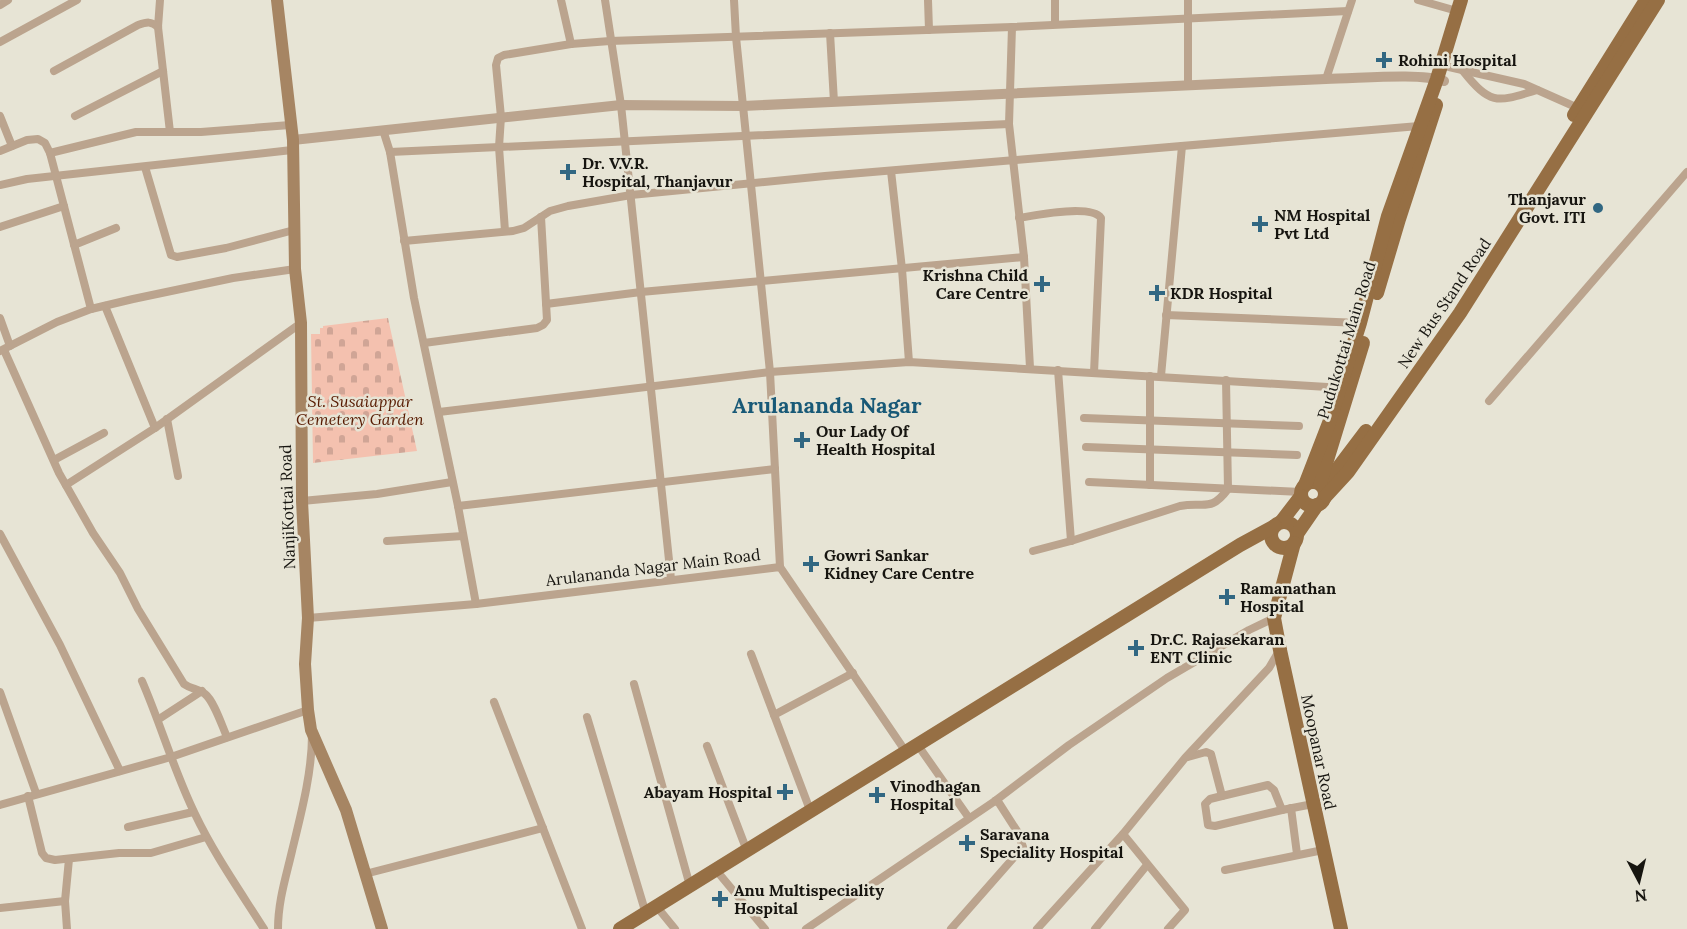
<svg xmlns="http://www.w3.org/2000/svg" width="1687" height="929" font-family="Lora,serif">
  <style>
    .cemetery { fill: url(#cemetery-stones) }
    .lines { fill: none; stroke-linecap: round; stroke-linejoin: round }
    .minor { stroke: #bba48e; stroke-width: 8 }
    .tertiary { stroke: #bba48e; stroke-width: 10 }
    .secondary { stroke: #a68563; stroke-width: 12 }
    .primary { stroke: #966f44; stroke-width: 14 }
    .poi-dot { fill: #316782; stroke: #e7e4d5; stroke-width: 2 }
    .labels { text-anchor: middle; stroke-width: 5; stroke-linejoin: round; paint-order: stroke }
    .poi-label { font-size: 16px; font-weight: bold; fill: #171510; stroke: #e7e4d5; text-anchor: start }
    .street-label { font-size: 16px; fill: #171510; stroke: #e7e4d5 }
    .park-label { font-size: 16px; font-style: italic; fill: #571a01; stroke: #e7e4d5 }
    .district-label { font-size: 22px; font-weight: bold; fill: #185977; stroke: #e7e4d5 }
  </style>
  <defs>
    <pattern id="cemetery-stones" width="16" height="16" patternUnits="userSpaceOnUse" patternTransform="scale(1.5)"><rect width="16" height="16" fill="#f4c1af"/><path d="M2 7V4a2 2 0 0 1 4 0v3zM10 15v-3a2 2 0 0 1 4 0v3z" fill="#d0a596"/></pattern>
  </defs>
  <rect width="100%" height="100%" fill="#e7e4d5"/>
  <path class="cemetery" d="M 388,318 L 417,451 L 313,463 L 311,334 L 320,334 L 320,328 L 323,328 L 323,326 Z"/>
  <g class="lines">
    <g class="minor">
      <path d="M 160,0 L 158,27 L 170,132"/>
      <path d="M 561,0 L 571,44"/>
      <path d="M 605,0 L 621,105 L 671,579"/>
      <path d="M 734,0 L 736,37 L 770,372 L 780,567"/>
      <path d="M 928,0 L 929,30"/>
      <path d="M 1055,0 L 1055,24"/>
      <path d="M 1188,0 L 1188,85"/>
      <path d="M 1418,0 L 1457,11"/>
      <path d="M 0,5 L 8,0"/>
      <path d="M 1012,27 L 1009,124 L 1024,257 L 1030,368"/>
      <path d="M 830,33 L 834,102"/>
      <path d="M 0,42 L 77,0"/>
      <path d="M 1449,67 L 1524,84 L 1578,108"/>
      <path d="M 54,71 L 138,25 C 147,22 151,21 158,27"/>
      <path d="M 1463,71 C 1491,106 1497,102 1537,90"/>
      <path d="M 1326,79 L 1352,0"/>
      <path d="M 0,116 L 12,146"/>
      <path d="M 75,116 L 163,71"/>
      <path d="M 383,130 L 390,152 L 414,298 L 458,506 L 476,604"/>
      <path d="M 0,151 L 27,140 L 38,139 L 45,143 L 50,153 L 91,309"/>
      <path d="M 390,152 L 1009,124"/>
      <path d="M 50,153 L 136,132 L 201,132 L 290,125"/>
      <path d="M 145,167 L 171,255 L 177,257 L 226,248 L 294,230"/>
      <path d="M 891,171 L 902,269 L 909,362"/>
      <path d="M 0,185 L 27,179 L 292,150"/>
      <path d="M 1019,218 C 1036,215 1091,204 1101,218 L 1094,373"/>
      <path d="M 0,227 L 64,206"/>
      <path d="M 505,231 L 499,147 L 501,117 L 496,65 L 498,58 L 504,55 L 571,44 L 610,41 L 1012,27 L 1348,11"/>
      <path d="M 404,241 L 513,231 L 524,228 L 550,211 L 568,206 L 631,195 L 825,176 L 1419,126"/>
      <path d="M 74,245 L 116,228"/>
      <path d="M 546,304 L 641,292 L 1024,257"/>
      <path d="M 105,306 L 155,428"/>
      <path d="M 1166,315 L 1360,323"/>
      <path d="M 0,318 L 10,346"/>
      <path d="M 424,343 L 537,328 L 543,325 L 547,320 L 541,217"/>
      <path d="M 4,350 L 59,473 L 93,533 L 120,573 L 138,609 L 184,684 C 191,689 199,689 205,694 C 214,701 222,726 227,737"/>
      <path d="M 0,351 L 57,322 L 91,309 L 133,299 L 233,278 L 295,269"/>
      <path d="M 1058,370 L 1071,541"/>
      <path d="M 1150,376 L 1150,485"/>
      <path d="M 1161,376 L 1182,146"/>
      <path d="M 1489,401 L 1687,172"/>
      <path d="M 439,412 L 770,372 L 909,362 L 1344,388"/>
      <path d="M 1084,418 L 1299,426"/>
      <path d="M 167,419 L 178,476"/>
      <path d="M 1086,447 L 1297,455"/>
      <path d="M 54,460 L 104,433"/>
      <path d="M 1089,482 L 1301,492"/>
      <path d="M 66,485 L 155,428 L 301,323"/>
      <path d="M 302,501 L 377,494 L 452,482"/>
      <path d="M 458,506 L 775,469"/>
      <path d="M 0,534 L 60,645 L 120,771"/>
      <path d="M 387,541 L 463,536"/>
      <path d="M 1033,551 L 1071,541 L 1180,506 C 1205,501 1210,513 1228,489 L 1226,380"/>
      <path d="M 308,618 L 476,604 L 780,567 L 906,752"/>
      <path d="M 751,654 L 810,810"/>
      <path d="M 142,681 C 161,725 174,771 195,814 C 214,854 240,891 264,929"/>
      <path d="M 634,684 L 690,886"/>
      <path d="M 0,692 L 36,793"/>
      <path d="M 494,702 L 582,929"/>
      <path d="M 774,715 L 853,673"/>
      <path d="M 587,717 L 646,914"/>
      <path d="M 159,719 L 202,691"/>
      <path d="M 917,744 L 969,818"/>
      <path d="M 707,746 L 747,851"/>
      <path d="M 1188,757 L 1206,752 L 1211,754 L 1222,796 L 1268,785 L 1274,790 L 1282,810 L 1313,804"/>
      <path d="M 28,796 L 42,853 L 46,858 L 55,860 L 119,853 L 151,853 L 206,837"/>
      <path d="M 1222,796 L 1210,799 L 1205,804 L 1208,825 L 1215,826 L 1282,810"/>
      <path d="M 0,805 L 171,757 L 308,710"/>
      <path d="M 1291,808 L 1297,854"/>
      <path d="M 128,827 L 193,812"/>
      <path d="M 1123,834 L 1185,910 L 1168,929"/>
      <path d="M 716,870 L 765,929"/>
      <path d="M 1225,870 L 1323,850"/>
      <path d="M 365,874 L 543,828"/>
      <path d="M 657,907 L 675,929"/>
      <path d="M 0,908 L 65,901"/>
      <path d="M 67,929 L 65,901 L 69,859"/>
      <path d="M 278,929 C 278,901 286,877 292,851 C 301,814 312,773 312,735"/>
      <path d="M 806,929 L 995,801 L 1069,745 L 1167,678 L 1249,630 L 1274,618"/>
      <path d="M 951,929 L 1023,847 L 1017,831 L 999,803 L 995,801"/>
      <path d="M 1037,929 L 1123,834 L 1185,758 L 1269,668 L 1279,651"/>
      <path d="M 1095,929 L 1147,865"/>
    </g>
    <path class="tertiary" d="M 293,140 L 621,105 L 743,106 L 1326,79 C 1357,79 1418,72 1444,81"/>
    <path class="secondary" d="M 277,0 L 293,140 L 295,269 L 301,323 L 302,501 L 308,618 L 305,664 L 308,710 L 311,730 L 346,810 L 382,929"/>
    <g class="primary">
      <path d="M 1574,115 L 1646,0"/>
      <path d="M 1377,293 L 1399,219 L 1436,105"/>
      <circle cx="1313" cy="494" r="12"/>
      <path d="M 1320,483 L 1338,468 L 1366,431"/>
      <path d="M 1320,483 L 1363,343"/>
      <path d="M 1305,485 L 1329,423 L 1360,323 L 1388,216 L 1437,79 L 1461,0"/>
      <path d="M 1325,497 L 1348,472 L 1460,313 L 1658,0"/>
      <path d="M 1281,522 L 1301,496"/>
      <circle cx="1284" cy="535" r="13"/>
      <path d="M 1297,534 L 1317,505"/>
      <path d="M 1294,543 L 1274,618 L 1280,650 L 1341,929"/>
      <path d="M 620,929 L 1240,545 L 1275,526"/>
    </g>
  </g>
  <g class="poi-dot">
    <path d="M1381 51h6v6h6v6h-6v6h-6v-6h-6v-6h6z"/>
    <path d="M565 163h6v6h6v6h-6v6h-6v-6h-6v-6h6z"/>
    <circle cx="1598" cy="208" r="6"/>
    <path d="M1257 215h6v6h6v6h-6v6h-6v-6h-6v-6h6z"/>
    <path d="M1039 275h6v6h6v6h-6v6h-6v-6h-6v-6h6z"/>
    <path d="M1154 284h6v6h6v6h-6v6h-6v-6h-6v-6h6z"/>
    <path d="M799 431h6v6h6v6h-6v6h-6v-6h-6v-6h6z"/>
    <path d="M808 555h6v6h6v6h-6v6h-6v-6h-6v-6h6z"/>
    <path d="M1224 588h6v6h6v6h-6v6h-6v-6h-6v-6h6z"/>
    <path d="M1133 639h6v6h6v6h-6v6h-6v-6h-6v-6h6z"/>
    <path d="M782 783h6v6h6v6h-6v6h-6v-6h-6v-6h6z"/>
    <path d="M874 786h6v6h6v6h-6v6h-6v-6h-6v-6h6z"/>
    <path d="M964 834h6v6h6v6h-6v6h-6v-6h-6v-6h6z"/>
    <path d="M717 890h6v6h6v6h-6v6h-6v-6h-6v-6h6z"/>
  </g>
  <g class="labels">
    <g class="poi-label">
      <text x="1398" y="66">Rohini Hospital</text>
      <text x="582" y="169">Dr. V.V.R.<tspan x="582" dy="18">Hospital, Thanjavur</tspan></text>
      <text x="1586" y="205" text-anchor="end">Thanjavur<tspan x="1586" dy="18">Govt. ITI</tspan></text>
      <text x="1274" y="221">NM Hospital<tspan x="1274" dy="18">Pvt Ltd</tspan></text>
      <text x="1028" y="281" text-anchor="end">Krishna Child<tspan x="1028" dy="18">Care Centre</tspan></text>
      <text x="1170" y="299">KDR Hospital</text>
      <text x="816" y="437">Our Lady Of<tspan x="816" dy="18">Health Hospital</tspan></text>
      <text x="824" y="561">Gowri Sankar<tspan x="824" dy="18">Kidney Care Centre</tspan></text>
      <text x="1240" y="594">Ramanathan<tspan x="1240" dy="18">Hospital</tspan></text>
      <text x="1150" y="645">Dr.C. Rajasekaran<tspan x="1150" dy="18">ENT Clinic</tspan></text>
      <text x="890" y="792">Vinodhagan<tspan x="890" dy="18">Hospital</tspan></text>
      <text x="772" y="798" text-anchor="end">Abayam Hospital</text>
      <text x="980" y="840">Saravana<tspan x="980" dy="18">Speciality Hospital</tspan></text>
      <text x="734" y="896">Anu Multispeciality<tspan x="734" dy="18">Hospital</tspan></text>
    </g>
    <g class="street-label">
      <text transform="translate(1444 303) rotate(-56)" y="6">New Bus Stand Road</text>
      <text transform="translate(1346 340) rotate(-73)" y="6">Pudukottai Main Road</text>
      <text transform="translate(287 507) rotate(-92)" y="6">NanjiKottai Road</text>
      <text transform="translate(653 567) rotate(-7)" y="6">Arulananda Nagar Main Road</text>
      <text transform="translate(1319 752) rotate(78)" y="6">Moopanar Road</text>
    </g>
    <g class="park-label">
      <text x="360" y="407">St. Susaiappar<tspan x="360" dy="18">Cemetery Garden</tspan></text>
    </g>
    <g class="district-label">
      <text x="827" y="413">Arulananda Nagar</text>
    </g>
  </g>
  <g transform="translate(1639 881) rotate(173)" stroke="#e7e4d5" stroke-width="4.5" paint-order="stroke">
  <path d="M0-4.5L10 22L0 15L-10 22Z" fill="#171510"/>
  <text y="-9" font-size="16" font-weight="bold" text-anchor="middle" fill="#171510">N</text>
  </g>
</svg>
